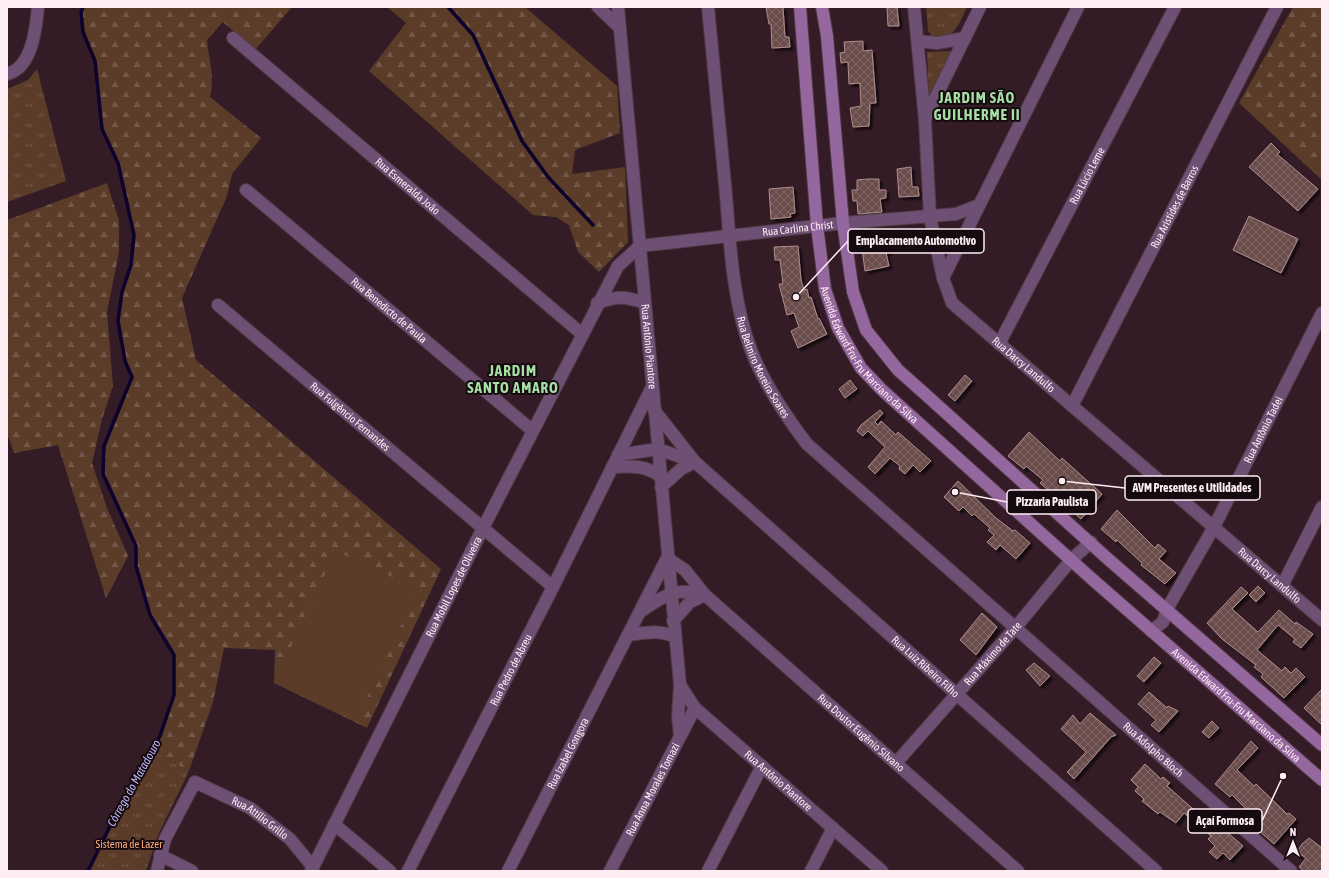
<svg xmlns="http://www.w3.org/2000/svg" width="1329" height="878" font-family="'Asap Condensed',sans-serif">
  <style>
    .grass { fill: url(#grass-tufts) }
    .forest { fill: url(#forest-firs) }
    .garden { fill: #5a3c29 }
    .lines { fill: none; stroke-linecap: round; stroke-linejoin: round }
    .stream { stroke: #0e012c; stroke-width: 3.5 }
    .building { fill: url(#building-cross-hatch); stroke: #af8d8b; filter: url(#shadow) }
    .minor-casing { stroke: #503944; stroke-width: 14 }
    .secondary-casing { stroke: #503944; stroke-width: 14 }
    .minor { stroke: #6d5073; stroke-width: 12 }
    .secondary { stroke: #95679f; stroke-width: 12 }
    .labels { text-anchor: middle; stroke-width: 4; stroke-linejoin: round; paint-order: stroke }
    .street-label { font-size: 11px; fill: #ffedf4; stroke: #150a0f }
    .park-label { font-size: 11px; fill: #f9aa78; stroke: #150a0f }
    .water-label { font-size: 12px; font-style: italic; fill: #beb6f7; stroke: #150a0f }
    .district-label { font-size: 15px; font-weight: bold; letter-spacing: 1px; fill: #a5dfa4; stroke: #150a0f }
    .leader { fill: none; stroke: #ffedf4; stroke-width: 1.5 }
    .callout-dot { fill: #ffedf4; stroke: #150a0f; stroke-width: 1.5 }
    .callout { fill: #150a0f; stroke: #ffedf4; stroke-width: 1.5 }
    .callout-label { font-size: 12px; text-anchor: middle; font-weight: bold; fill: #ffedf4 }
  </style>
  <defs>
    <pattern id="grass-tufts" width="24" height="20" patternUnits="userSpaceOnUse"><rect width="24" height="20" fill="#5a3c29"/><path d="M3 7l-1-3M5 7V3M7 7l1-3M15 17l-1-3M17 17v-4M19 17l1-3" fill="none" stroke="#735849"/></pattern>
    <pattern id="forest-firs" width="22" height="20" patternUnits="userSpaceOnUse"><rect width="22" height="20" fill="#5a3c29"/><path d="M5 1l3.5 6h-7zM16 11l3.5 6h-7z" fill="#735849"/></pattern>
    <pattern id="building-cross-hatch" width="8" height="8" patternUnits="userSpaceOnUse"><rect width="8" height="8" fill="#6b4d4c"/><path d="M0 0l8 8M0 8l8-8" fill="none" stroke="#816766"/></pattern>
    <filter id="shadow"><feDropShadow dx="3" dy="3" stdDeviation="1" flood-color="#0009"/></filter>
  </defs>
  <rect width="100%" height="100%" fill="#341c27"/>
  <g class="grass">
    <path d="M 926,7 L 967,7 C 959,23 956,39 934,38 L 928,31 Z"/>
    <path d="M 957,48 L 932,97 L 929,97 L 927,52 L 951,51 Z"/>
    <path d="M 37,69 L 66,181 L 7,202 L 7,89 L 28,80 Z"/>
    <path d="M 152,751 L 189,771 L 158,835 L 146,871 L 88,871 L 115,816 L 141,773 Z"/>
  </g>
  <g class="forest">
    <path d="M 83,7 L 292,7 L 255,50 L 223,22 L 207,40 C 209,60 215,77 210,97 L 261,138 L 232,174 L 227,196 L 182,298 L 196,360 L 441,569 L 367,728 L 274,683 L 275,650 L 224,648 L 213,702 L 189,771 L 152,751 L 160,736 L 174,695 L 173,655 L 150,615 L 136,566 L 136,546 L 103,474 L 104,446 L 132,377 L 125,361 L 118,321 L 122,292 L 131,265 L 134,235 L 118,163 L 102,129 L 95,61 L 83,32 L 81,12 Z"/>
    <path d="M 387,7 L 525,7 L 617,86 L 620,133 L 575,150 L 572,174 L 625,167 L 628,242 L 599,272 L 578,252 L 569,225 L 556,217 L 533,215 L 369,71 L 406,23 Z"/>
    <path d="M 1293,7 L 1322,7 L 1322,180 L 1239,103 Z"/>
    <path d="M 107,183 L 119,221 L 119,252 L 107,312 L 113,386 L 102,419 L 92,463 L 107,508 L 128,556 L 106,598 L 58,445 L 14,453 L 7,433 L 7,220 Z"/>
  </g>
  <path class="garden" d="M 336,551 L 418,589 L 356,721 L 274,683 Z"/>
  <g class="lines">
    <g class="stream">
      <path d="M 83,7 L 81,12 L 83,32 L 95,61 L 102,129 L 118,163 L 134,235 L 131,265 L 122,292 L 118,321 L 125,361 L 132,377 L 104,446 L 103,474 L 136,546 L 136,566 L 150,615 L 174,655 L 174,695 L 160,736 L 141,773 L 115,816 L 88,871"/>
      <path d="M 448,7 L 473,35 L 522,141 L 548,177 L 593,225"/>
    </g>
  </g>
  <g class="building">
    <path d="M 766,7 L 783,7 L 785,37 L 789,37 L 790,47 L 772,48 L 771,24 L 769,24 Z"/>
    <path d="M 887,7 L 897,7 L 899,26 L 888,26 Z"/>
    <path d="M 863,41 L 863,51 L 872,50 L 876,103 L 870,103 L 869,126 L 853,127 L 850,108 L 861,106 L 860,83 L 849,84 L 848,62 L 841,63 L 840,53 L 845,52 L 844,42 Z"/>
    <path d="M 1271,143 L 1280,152 L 1277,154 L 1318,189 L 1298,211 L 1249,167 Z"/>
    <path d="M 911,167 L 912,187 L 918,187 L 919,196 L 899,197 L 897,169 Z"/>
    <path d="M 868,179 L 879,179 L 879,190 L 886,190 L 886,198 L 880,199 L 882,212 L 858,214 L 857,201 L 853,201 L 852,190 L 857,190 L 857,180 Z"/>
    <path d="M 793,187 L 795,213 L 790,214 L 791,217 L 771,219 L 769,189 Z"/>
    <path d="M 1249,216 L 1298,239 L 1281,273 L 1233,250 Z"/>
    <path d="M 888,239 L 889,252 L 886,253 L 889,266 L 865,271 L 861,241 Z"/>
    <path d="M 798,246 L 801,280 L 804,290 L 807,289 L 809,298 L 811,297 L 818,319 L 819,318 L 827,334 L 798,348 L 791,331 L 799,327 L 794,313 L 787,315 L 779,284 L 783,284 L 780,260 L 775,260 L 774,247 Z"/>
    <path d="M 965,375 L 972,381 L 955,401 L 948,395 Z"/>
    <path d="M 850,380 L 857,389 L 845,398 L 839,389 Z"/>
    <path d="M 880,410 L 883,413 L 875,422 L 878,425 L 881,421 L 896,435 L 898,432 L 931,461 L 920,472 L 913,465 L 905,474 L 899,469 L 900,466 L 890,458 L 875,474 L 868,467 L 885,447 L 868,431 L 863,436 L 857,431 L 861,425 Z"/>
    <path d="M 1029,432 L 1060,461 L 1062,458 L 1102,494 L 1081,519 L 1040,483 L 1043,480 L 1026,466 L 1024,469 L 1008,456 Z"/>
    <path d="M 958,481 L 996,518 L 1013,531 L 1015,530 L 1030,543 L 1016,559 L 1000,545 L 996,550 L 987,542 L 994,535 L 988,530 L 990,528 L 974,514 L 972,516 L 963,507 L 959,511 L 944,497 Z"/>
    <path d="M 1117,510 L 1155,548 L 1158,544 L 1166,551 L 1159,559 L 1176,573 L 1165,584 L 1141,565 L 1142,563 L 1117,540 L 1116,542 L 1101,529 Z"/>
    <path d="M 1258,586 L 1265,593 L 1256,602 L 1249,595 Z"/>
    <path d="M 1241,587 L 1248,593 L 1232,609 L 1258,632 L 1279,610 L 1295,624 L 1296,622 L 1313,634 L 1301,648 L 1293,642 L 1295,639 L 1278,625 L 1257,650 L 1282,671 L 1285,667 L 1291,673 L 1296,668 L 1305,677 L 1284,698 L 1261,677 L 1263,674 L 1254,667 L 1256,665 L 1222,639 L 1207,623 Z"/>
    <path d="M 982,613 L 997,627 L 976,655 L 960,640 Z"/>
    <path d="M 1154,657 L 1161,663 L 1144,682 L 1137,676 Z"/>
    <path d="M 1034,663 L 1050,676 L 1040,686 L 1026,670 Z"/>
    <path d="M 1322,689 L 1322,725 L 1304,708 Z"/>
    <path d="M 1149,692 L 1167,708 L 1168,706 L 1178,711 L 1159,732 L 1151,725 L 1156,720 L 1138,704 Z"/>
    <path d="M 1090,713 L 1116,735 L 1111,737 L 1074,779 L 1067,772 L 1086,752 L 1061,729 L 1073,715 L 1080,724 Z"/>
    <path d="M 1212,721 L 1219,728 L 1209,738 L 1202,732 Z"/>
    <path d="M 1251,741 L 1258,748 L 1237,770 L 1254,786 L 1256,784 L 1287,814 L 1289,813 L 1296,819 L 1274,844 L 1258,830 L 1262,826 L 1247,810 L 1232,795 L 1230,797 L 1215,784 Z"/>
    <path d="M 1145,764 L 1161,779 L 1163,777 L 1170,783 L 1167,786 L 1192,808 L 1206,819 L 1207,817 L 1220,826 L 1243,846 L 1230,860 L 1223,853 L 1217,859 L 1209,852 L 1215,846 L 1208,839 L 1211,836 L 1184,813 L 1176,823 L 1160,812 L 1158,814 L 1142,801 L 1144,799 L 1135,791 L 1138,787 L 1131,780 Z"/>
    <path d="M 1309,838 L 1322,848 L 1322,871 L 1304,871 L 1299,867 L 1306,858 L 1297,852 L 1302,844 Z"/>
  </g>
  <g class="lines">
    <defs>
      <g id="minor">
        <path d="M 598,7 L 620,28"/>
        <path id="s1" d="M 618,7 L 680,685 L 695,708 L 882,871"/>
        <path id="s2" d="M 708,7 C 714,70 720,132 726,195 C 730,245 733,303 751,350 C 764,384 785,415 807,444 L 1291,871"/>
        <path id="s3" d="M 914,7 L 925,120 L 930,217 L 943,278 L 952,303 L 1322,620"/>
        <path id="s4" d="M 233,38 L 582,334"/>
        <path d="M 918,41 L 937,43 L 965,38"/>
        <path d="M 7,74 C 32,68 36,29 38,7"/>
        <path d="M 925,119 L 980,7"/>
        <path id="s5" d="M 246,190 L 533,431"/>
        <path d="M 943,278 L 1078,7"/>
        <path d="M 597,303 C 617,296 625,296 645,303"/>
        <path id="s6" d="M 218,305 L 553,587"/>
        <path id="s7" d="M 999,344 L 1175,7"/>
        <path id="s8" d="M 1072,406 L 1277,7"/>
        <path d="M 654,410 L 695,462 L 681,469 L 661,487"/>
        <path id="s9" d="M 618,455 L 658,449 L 695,462 L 1156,871"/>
        <path d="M 612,467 C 630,466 645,465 660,476"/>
        <path d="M 1282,586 L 1322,507"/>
        <path d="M 640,612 C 664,596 675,586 705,595"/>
        <path d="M 673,621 L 690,602 L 705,595"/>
        <path id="s10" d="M 1151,631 L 1163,622 L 1167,609 L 1214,527 L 1322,313"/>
        <path d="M 628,635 C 644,633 659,629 675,637"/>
        <path d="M 680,685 L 678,717 L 680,736"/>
        <path id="s11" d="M 896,763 L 1016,627 L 1071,560 L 1091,542"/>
        <path d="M 334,824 L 390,871"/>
        <path d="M 160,855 L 192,871"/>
        <path id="s12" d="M 157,871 L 165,839 L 195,782 L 250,808 L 290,839 L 313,867"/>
        <path id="s13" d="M 311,871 L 483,528 L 618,266 L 640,246 L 843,223 L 956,214 L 979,205"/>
        <path id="s14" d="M 408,871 L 553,587 L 652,387"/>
        <path id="s15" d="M 508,871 L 667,558 L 685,570 L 705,595 L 1018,871"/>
        <path id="s16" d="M 610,871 L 695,708"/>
        <path d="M 708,871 L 762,766"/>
        <path d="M 811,871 L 833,828"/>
      </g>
      <g id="secondary">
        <path id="s17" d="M 800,7 L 817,226 L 825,289 L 838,328 L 861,368 L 882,390 L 1092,579 L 1322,780"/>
        <path d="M 822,7 L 827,36 L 843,223 L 853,292 L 866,330 L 898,370 L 925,394 L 1108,559 L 1322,745"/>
      </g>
    </defs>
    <use href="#minor" class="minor-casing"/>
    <use href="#secondary" class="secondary-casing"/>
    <use href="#minor" class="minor"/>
    <use href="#secondary" class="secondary"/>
  </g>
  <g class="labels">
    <g class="street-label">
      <text dy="4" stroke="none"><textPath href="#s7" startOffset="190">Rua Lúcio Leme</textPath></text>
      <text dy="4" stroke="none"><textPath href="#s4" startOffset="229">Rua Esmeralda João</textPath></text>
      <text dy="4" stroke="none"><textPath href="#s8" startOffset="224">Rua Aristides de Barros</textPath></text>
      <text dy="4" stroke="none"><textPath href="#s13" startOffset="867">Rua Carlina Christ</textPath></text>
      <text dy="4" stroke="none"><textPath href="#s5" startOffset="187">Rua Benedicto de Paula</textPath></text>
      <text dy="4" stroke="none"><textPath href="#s1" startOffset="341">Rua Antônio Piantore</textPath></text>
      <text dy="4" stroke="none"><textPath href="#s17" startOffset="364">Avenida Edward Fru-Fru Marciano da Silva</textPath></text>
      <text dy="4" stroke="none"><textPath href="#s3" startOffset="394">Rua Darcy Landulfo</textPath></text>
      <text dy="4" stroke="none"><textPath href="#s2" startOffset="367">Rua Belmiro Moreira Soares</textPath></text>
      <text dy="4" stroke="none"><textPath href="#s6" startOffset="173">Rua Fulgêncio Fernandes</textPath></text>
      <text dy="4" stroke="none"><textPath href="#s10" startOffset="232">Rua Antônio Tadei</textPath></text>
      <text dy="4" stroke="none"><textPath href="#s3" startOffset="718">Rua Darcy Landulfo</textPath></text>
      <text dy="4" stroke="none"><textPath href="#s13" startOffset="318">Rua Mobil Lopes de Oliveira</textPath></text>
      <text dy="4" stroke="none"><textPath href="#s11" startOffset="146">Rua Máximo de Tate</textPath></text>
      <text dy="4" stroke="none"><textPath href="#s9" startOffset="388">Rua Luiz Ribeiro Filho</textPath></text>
      <text dy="4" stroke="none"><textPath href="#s14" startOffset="226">Rua Pedro de Abreu</textPath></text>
      <text dy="4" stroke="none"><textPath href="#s17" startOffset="875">Avenida Edward Fru-Fru Marciano da Silva</textPath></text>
      <text dy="4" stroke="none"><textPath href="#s15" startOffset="613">Rua Doutor Eugênio Silvano</textPath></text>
      <text dy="4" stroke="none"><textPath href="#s2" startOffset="918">Rua Adolpho Bloch</textPath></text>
      <text dy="4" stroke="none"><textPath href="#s15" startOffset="132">Rua Izabel Gongora</textPath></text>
      <text dy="4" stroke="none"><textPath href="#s1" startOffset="819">Rua Antônio Piantore</textPath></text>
      <text dy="4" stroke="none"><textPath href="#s16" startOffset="92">Rua Anna Morales Tomazi</textPath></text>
      <text dy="4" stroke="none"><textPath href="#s12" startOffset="172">Rua Attílio Grillo</textPath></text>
    </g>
    <g class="park-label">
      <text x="129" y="848">Sistema de Lazer</text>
    </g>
    <g class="water-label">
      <text transform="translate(134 783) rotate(-61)" y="4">Córrego do Matadouro</text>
    </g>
    <g class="district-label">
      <text x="977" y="103">JARDIM SÃO<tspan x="977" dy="17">GUILHERME II</tspan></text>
      <text x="513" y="376">JARDIM<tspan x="513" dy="17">SANTO AMARO</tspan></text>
    </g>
  </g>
  <path class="leader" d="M796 297L848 241M1062 481L1125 488M955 492L1007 502M1283 776L1262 821"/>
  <g class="callout-dot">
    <circle cx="796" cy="297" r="4"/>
    <circle cx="1062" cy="481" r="4"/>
    <circle cx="955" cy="492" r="4"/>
    <circle cx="1283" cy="776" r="4"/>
  </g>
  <g class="callout">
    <rect x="848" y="229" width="136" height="24" rx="4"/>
    <rect x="1125" y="476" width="135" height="24" rx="4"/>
    <rect x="1007" y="490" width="89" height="24" rx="4"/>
    <rect x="1188" y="809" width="74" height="24" rx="4"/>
  </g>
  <g class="callout-label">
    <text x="916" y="245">Emplacamento Automotivo</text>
    <text x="1192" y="492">AVM Presentes e Utilidades</text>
    <text x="1052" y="506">Pizzaria Paulista</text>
    <text x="1225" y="825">Açaí Formosa</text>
  </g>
  <rect width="1329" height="878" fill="none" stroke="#ffedf4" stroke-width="16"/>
  <g transform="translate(1293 842)" stroke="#150a0f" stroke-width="3" paint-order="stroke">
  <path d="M0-3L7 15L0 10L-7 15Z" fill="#ffedf4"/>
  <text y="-6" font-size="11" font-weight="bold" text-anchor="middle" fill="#ffedf4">N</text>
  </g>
</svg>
